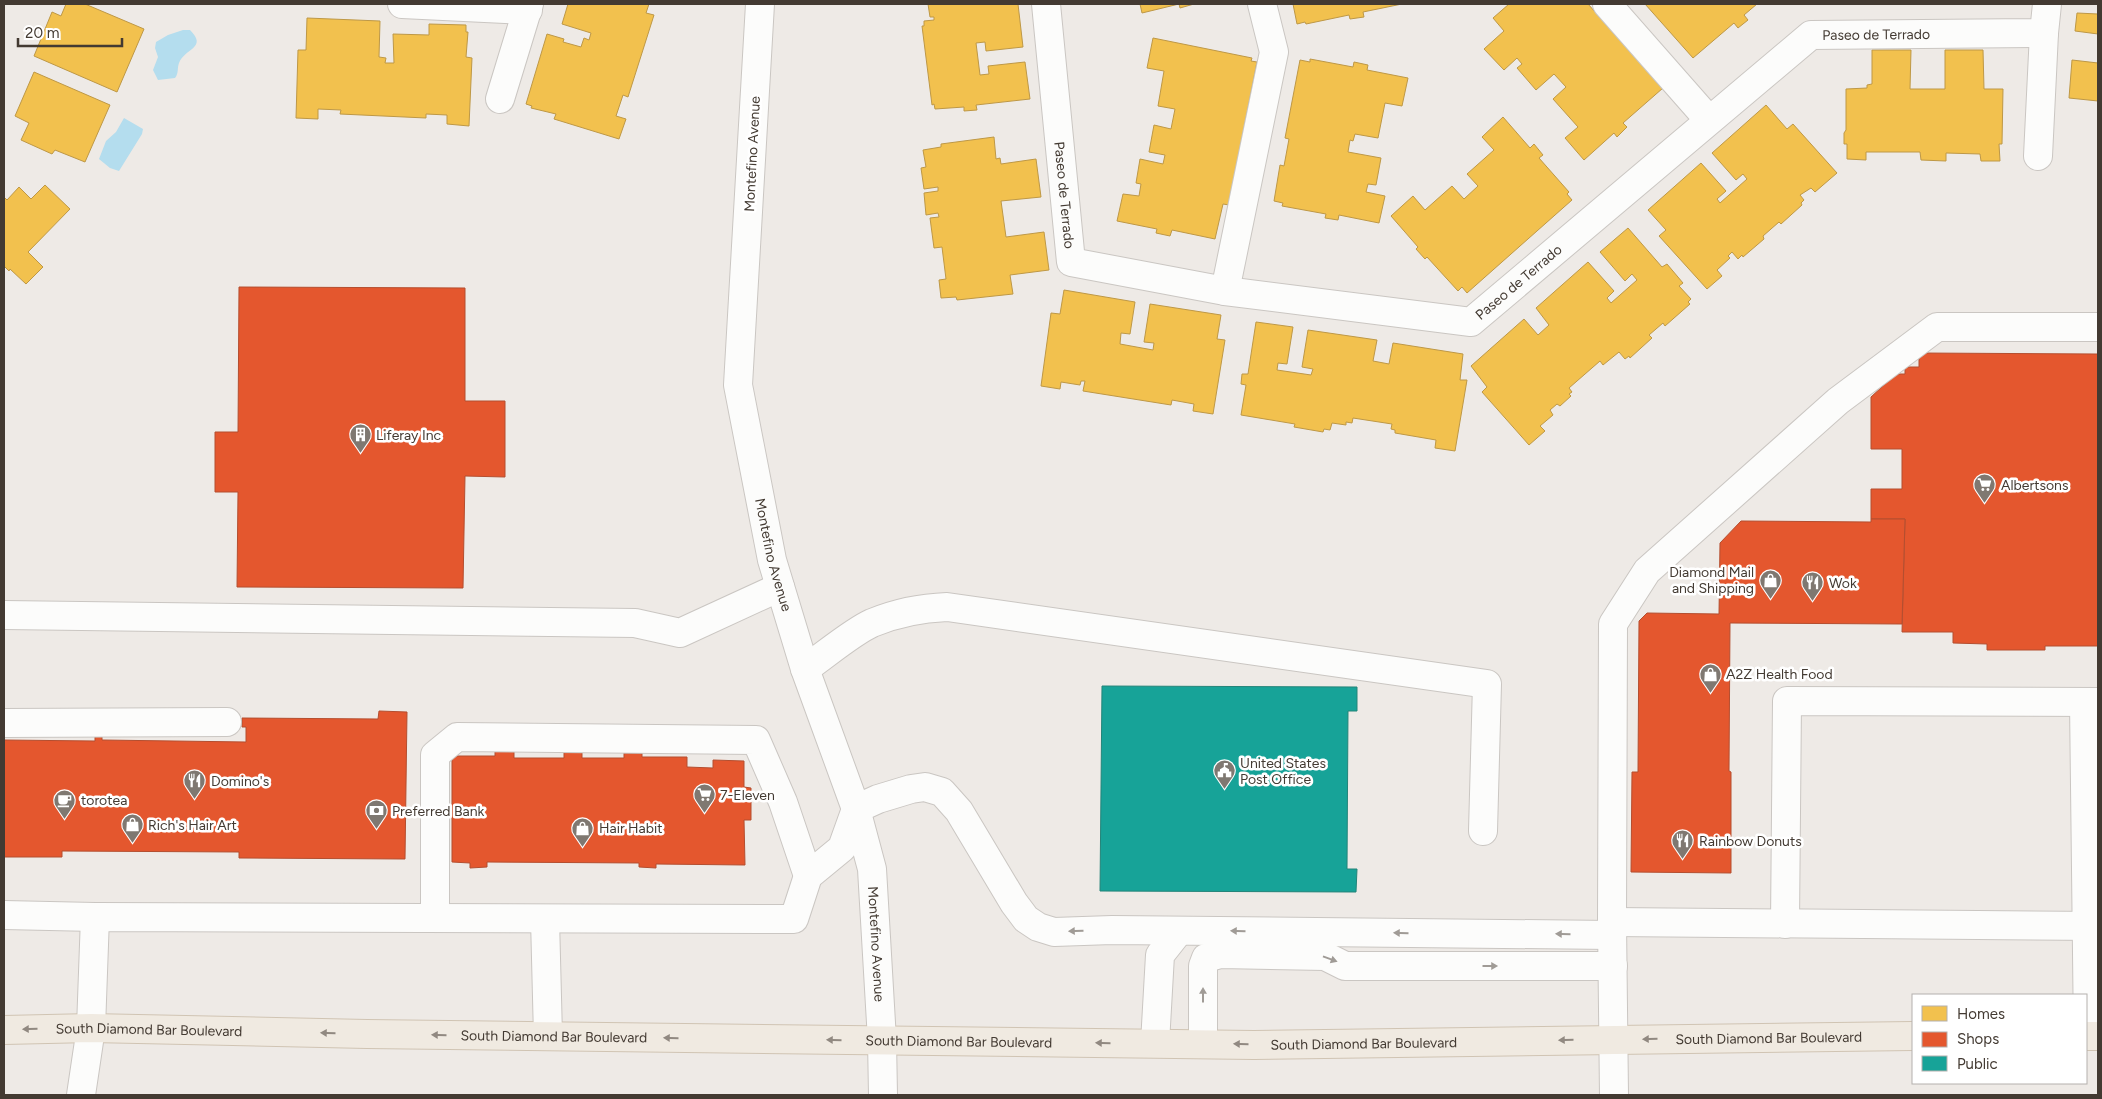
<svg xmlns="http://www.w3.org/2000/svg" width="2102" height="1099" font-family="Figtree,sans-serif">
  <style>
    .water { fill: #b4ddee }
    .homes { fill: #f2c14e; stroke: #be9846 }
    .shops { fill: #e4572e; stroke: #b44e2f }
    .public { fill: #17a398; stroke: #248479 }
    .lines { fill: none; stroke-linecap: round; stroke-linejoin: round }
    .minor-casing { stroke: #cac6c2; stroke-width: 30 }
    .major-casing { stroke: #d0c4b3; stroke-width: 30 }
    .minor { stroke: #fcfcfb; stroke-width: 28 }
    .major { stroke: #f0eae1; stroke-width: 28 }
    .oneway { fill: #a09b96 }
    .oneway2 { fill: #918981 }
    .labels { text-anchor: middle; stroke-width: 5; stroke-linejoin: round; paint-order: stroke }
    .street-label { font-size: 14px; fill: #433a32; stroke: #fff }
    .poi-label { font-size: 14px; fill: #433a32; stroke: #fff; text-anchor: start }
  </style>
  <rect width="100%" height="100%" fill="#eeeae6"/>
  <g class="water">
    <path d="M 183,30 L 190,30 C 208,48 185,48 179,63 C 177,68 179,73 175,78 L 158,80 L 153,70 L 158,57 L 155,48 L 156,42 L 168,35 Z"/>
    <path d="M 124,118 L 143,129 L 142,134 L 119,171 L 110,168 L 99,159 L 106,141 L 116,132 Z"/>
  </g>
  <g class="homes">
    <path d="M 66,4 L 85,4 L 144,29 L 117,92 L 34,56 L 52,12 L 61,16 Z"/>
    <path d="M 568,4 L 649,4 L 646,13 L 654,15 L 628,97 L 623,95 L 616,116 L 626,119 L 619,139 L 554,119 L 556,114 L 531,108 L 532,106 L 526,104 L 547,34 L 564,39 L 563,42 L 581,47 L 584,38 L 589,40 L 591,33 L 562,24 Z"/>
    <path d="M 928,4 L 1018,4 L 1023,47 L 986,51 L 985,42 L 976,43 L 980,75 L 989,74 L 988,66 L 1025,62 L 1030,99 L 976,105 L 977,110 L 964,111 L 964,107 L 935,109 L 934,104 L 932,105 L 922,26 L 924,26 L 924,21 L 934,20 L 934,17 L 930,17 Z"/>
    <path d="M 1140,4 L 1194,4 L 1180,8 L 1179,4 L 1142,13 Z"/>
    <path d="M 1293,4 L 1402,4 L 1363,12 L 1364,17 L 1350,19 L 1349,15 L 1306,24 L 1305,22 L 1297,24 Z"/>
    <path d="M 1509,4 L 1588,4 L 1663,88 L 1623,123 L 1627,127 L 1617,137 L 1614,133 L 1584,160 L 1565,138 L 1578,127 L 1553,99 L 1566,87 L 1554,74 L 1536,90 L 1517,68 L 1522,64 L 1517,58 L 1504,70 L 1484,49 L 1504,31 L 1493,18 Z"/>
    <path d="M 1645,4 L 1757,4 L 1744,15 L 1748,20 L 1738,28 L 1734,23 L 1693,58 Z"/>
    <path d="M 2077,13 L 2098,14 L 2098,34 L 2075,31 Z"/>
    <path d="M 307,18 L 380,21 L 379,57 L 386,58 L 385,63 L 394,63 L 393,34 L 429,35 L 429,24 L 466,25 L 466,32 L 468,32 L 466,57 L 472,58 L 469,126 L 447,124 L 447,115 L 426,114 L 426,118 L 340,114 L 341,110 L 318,109 L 318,119 L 296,118 L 298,50 L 306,50 Z"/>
    <path d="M 1153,38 L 1252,58 L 1251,61 L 1257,62 L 1229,205 L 1223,204 L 1215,239 L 1172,230 L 1170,236 L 1156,233 L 1157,229 L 1117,221 L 1123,194 L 1139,196 L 1141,184 L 1136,183 L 1140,159 L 1163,164 L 1165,155 L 1149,152 L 1154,125 L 1171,129 L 1175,109 L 1158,106 L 1164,71 L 1147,68 Z"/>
    <path d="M 1872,50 L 1911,50 L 1910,89 L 1945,89 L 1945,50 L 1983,50 L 1984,89 L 2003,89 L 2002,144 L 1999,144 L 2000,161 L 1981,161 L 1980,154 L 1946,153 L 1946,161 L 1921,160 L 1920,152 L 1866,152 L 1866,160 L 1847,159 L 1847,144 L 1844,144 L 1844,133 L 1846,130 L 1846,89 L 1867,88 L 1867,85 L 1872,84 Z"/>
    <path d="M 1310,59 L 1353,67 L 1354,62 L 1368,65 L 1367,70 L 1408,78 L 1402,106 L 1385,103 L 1378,138 L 1355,134 L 1353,141 L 1350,140 L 1348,152 L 1381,158 L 1376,185 L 1368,184 L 1366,192 L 1385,196 L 1379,223 L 1339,215 L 1338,220 L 1325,218 L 1326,214 L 1282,206 L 1283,203 L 1274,201 L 1280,165 L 1284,166 L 1289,139 L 1285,138 L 1300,60 L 1310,62 Z"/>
    <path d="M 2072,60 L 2098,63 L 2098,101 L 2069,98 Z"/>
    <path d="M 34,72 L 110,105 L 85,162 L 55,150 L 52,154 L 21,140 L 29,123 L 15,116 Z"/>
    <path d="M 1766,105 L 1787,129 L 1793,124 L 1837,173 L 1815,192 L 1811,188 L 1800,195 L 1804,200 L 1801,203 L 1802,205 L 1781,224 L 1779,222 L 1763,236 L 1764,239 L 1743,257 L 1742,255 L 1738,259 L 1732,252 L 1728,256 L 1730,258 L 1717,270 L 1722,276 L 1707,289 L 1659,236 L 1666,230 L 1648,210 L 1701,163 L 1726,191 L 1717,199 L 1720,203 L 1747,179 L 1743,174 L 1736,180 L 1712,153 Z"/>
    <path d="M 1503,117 L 1530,148 L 1534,144 L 1543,155 L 1539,158 L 1569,192 L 1567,194 L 1572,200 L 1467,293 L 1462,287 L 1458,291 L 1427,257 L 1425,259 L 1416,249 L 1418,247 L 1391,216 L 1413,196 L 1425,210 L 1452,186 L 1464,199 L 1478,186 L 1467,174 L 1494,150 L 1482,137 Z"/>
    <path d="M 994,137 L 996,159 L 1000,158 L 1001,164 L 1036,159 L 1041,197 L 1001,201 L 1006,237 L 1044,232 L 1049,270 L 1010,275 L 1013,294 L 957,300 L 956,297 L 941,298 L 939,280 L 946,279 L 942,247 L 934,248 L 930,218 L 939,217 L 938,213 L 926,215 L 924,193 L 938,191 L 938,187 L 924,189 L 921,168 L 926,167 L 923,150 L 941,147 L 941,144 Z"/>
    <path d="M 45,185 L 70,209 L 28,252 L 43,267 L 26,284 L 10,269 L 9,271 L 4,266 L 4,197 L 7,200 L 19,187 L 31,199 Z"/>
    <path d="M 1628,228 L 1662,267 L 1667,264 L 1683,283 L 1679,286 L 1691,299 L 1688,302 L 1690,304 L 1665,326 L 1663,323 L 1649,335 L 1652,338 L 1630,358 L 1629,356 L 1625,359 L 1619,352 L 1603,365 L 1600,361 L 1569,388 L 1572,392 L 1569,394 L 1571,396 L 1560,406 L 1557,404 L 1550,410 L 1553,415 L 1540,426 L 1545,431 L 1529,445 L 1482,392 L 1487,387 L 1471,366 L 1524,319 L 1538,335 L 1549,325 L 1536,308 L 1588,262 L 1614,291 L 1607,298 L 1611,303 L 1637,280 L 1632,274 L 1625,281 L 1600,252 Z"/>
    <path d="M 1064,290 L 1135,302 L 1130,334 L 1121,333 L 1120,344 L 1153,350 L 1154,343 L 1144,342 L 1150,304 L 1221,315 L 1217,339 L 1225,340 L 1213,414 L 1193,411 L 1194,404 L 1172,400 L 1171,405 L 1083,391 L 1085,381 L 1081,381 L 1080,385 L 1061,382 L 1060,389 L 1041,386 L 1051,313 L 1060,314 Z"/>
    <path d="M 1256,322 L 1293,327 L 1287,364 L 1278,363 L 1277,370 L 1311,375 L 1313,369 L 1302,367 L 1308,330 L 1377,340 L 1373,361 L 1389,364 L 1393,343 L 1463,354 L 1460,380 L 1467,380 L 1455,451 L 1435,448 L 1436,440 L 1395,433 L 1395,430 L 1391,429 L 1392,424 L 1353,418 L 1352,423 L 1346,422 L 1346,425 L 1332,423 L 1330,430 L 1324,429 L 1323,432 L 1294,427 L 1295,424 L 1241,415 L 1246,385 L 1241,384 L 1242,374 L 1248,374 Z"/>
  </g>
  <g class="shops">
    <path d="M 239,287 L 465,288 L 465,401 L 505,401 L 505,477 L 465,476 L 463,588 L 237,587 L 238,492 L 215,492 L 215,432 L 238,432 Z"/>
    <path d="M 1919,353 L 2098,354 L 2098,646 L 2045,646 L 2045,650 L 1987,650 L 1987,644 L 1953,643 L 1953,632 L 1902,632 L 1905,519 L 1871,519 L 1871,489 L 1902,489 L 1902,449 L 1871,449 L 1871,397 L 1896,374 L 1905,374 L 1905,367 L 1919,367 Z"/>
    <path d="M 1871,519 L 1905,519 L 1902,624 L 1730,623 L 1729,771 L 1731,772 L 1731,873 L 1631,872 L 1632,772 L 1638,772 L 1639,621 L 1647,613 L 1719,614 L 1720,543 L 1741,521 L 1871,522 Z"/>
    <path d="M 379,711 L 407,712 L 405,859 L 239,858 L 239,852 L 62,851 L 62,857 L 4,857 L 4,740 L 95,741 L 95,732 L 102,732 L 102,740 L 246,742 L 246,727 L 242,727 L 242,718 L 378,719 Z"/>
    <path d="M 495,751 L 514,751 L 514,758 L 564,758 L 564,752 L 582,752 L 582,758 L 624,758 L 624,753 L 642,753 L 642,757 L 687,757 L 687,767 L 713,768 L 713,760 L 744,761 L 744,787 L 751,788 L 751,820 L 744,820 L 745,865 L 656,864 L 656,868 L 639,867 L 639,863 L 487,862 L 487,867 L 470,868 L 470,863 L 452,862 L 452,756 L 495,756 Z"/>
  </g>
  <path class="public" d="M 1102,686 L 1357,687 L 1357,711 L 1348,711 L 1347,869 L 1357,869 L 1356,892 L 1100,891 Z"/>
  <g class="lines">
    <defs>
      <g id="minor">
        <path d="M 402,4 L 528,10"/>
        <path id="s1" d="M 760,4 L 738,385 L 772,560 L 805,669 L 856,809 L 872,869 L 882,1040 L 883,1095"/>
        <path id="s2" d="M 1046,4 L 1071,262 L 1225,291 L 1471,322 L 1811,35 L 2044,33 L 2047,4"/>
        <path d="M 1607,4 L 1709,120"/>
        <path d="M 500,99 L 529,4"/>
        <path d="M 2038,156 L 2044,33"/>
        <path d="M 1225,291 L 1274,52 L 1262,4"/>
        <path d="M 4,615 L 635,623 L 680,633 L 780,587"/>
        <path d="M 805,669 C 824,656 852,632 872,623 C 896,613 921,608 947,607 L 1487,684 L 1483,831"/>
        <path d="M 2084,702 L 2088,1036"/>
        <path d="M 4,723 L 227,722"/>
        <path d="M 4,915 L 95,917"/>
        <path d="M 435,918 L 435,755 L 457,737 L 756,740 L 783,802 L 808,876"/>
        <path d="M 545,919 L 548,1036"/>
        <path d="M 1612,922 L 2098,926"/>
        <path d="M 1785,924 L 1787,701 L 2098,702"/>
        <path d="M 1155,1043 L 1160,955 L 1179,931"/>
        <path d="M 1203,1044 L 1203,966 L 1206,958 L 1220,954 L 1325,956 L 1345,966 L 1613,966"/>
        <path d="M 81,1095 L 91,1028 L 95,917 L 794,919 L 808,876 L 842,848 L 856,809 L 878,799 L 911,789 L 925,787 L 942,792 L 959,811 L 1014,903 L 1026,919 L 1038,927 L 1054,932 L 1112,930 L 1612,935"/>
        <path d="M 1614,1095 L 1612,922 L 1613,624 L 1647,571 L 1838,401 L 1937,327 L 2098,327"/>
      </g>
      <g id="major">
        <path id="s3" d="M 4,1030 L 91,1028 L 367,1034 L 1254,1045 L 1913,1036"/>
        <path d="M 2086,1036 L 2098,1036"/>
      </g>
    </defs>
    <use href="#minor" class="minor-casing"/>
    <use href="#major" class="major-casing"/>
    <use href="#minor" class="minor"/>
    <use href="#major" class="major"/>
  </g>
  <defs><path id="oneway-solid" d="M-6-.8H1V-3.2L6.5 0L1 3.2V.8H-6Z" transform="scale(1.25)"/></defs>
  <g class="oneway">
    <use href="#oneway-solid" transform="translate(1076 931) rotate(178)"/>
    <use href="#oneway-solid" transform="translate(1238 931) rotate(-179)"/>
    <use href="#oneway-solid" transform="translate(1401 933) rotate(-179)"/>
    <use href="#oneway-solid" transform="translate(1563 934) rotate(-179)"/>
    <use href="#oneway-solid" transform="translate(1330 959) rotate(20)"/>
    <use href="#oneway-solid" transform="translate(1490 966)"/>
    <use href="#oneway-solid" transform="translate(1203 995) rotate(-90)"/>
  </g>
  <g class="oneway2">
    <use href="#oneway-solid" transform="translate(30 1029) rotate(179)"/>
    <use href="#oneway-solid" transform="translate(328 1033) rotate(-179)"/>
    <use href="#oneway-solid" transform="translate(439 1035) rotate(-179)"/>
    <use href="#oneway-solid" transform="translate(671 1038) rotate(-179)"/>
    <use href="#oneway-solid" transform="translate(1650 1039) rotate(179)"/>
    <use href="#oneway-solid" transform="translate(834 1040) rotate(-179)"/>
    <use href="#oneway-solid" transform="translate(1566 1040) rotate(179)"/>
    <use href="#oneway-solid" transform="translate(1103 1043) rotate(-179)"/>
    <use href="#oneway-solid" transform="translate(1241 1044) rotate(-179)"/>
  </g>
  <defs>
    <symbol id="building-pin" viewBox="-11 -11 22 30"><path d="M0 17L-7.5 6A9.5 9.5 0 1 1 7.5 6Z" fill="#7f7871" stroke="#fff"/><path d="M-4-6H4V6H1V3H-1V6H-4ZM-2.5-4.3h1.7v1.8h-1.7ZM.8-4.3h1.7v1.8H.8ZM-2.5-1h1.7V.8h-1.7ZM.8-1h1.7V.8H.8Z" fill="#fff"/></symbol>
    <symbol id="supermarket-pin" viewBox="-11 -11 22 30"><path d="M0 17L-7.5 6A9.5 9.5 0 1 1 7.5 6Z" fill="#7f7871" stroke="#fff"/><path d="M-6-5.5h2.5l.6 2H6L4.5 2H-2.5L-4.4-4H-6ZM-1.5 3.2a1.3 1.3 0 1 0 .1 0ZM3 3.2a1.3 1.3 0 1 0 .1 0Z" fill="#fff"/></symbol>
    <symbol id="shop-pin" viewBox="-11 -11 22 30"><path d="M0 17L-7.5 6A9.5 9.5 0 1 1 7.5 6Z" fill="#7f7871" stroke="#fff"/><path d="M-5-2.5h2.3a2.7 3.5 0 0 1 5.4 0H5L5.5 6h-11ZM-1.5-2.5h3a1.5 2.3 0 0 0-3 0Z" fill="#fff"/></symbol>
    <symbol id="restaurant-pin" viewBox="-11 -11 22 30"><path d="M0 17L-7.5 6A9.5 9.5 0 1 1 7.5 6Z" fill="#7f7871" stroke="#fff"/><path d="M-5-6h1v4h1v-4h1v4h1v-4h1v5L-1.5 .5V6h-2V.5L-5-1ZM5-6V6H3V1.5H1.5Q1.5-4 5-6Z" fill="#fff"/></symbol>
    <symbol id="civic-pin" viewBox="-11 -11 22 30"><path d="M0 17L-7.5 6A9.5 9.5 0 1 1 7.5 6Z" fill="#7f7871" stroke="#fff"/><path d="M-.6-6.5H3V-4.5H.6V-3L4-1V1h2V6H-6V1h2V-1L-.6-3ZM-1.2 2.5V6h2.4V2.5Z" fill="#fff"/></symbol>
    <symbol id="cafe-pin" viewBox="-11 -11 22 30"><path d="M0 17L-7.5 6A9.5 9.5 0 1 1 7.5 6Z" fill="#7f7871" stroke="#fff"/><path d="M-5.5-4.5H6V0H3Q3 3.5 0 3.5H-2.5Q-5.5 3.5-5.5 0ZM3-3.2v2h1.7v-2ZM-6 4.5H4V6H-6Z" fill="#fff"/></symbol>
    <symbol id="bank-pin" viewBox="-11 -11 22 30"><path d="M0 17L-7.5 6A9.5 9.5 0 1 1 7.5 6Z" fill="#7f7871" stroke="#fff"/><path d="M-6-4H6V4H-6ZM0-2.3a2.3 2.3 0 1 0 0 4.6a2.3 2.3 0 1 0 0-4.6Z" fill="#fff"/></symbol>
  </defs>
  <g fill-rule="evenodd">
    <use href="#building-pin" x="348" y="422" width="25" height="34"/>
    <use href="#supermarket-pin" x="1972" y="472" width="25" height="34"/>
    <use href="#shop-pin" x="1758" y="568" width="25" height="34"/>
    <use href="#restaurant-pin" x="1800" y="570" width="25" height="34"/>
    <use href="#shop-pin" x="1698" y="662" width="25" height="34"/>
    <use href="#civic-pin" x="1212" y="758" width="25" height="34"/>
    <use href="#restaurant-pin" x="182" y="768" width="25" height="34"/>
    <use href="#supermarket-pin" x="692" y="782" width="25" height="34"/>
    <use href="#cafe-pin" x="52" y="788" width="25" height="34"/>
    <use href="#bank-pin" x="364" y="798" width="25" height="34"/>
    <use href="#shop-pin" x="120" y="812" width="25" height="34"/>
    <use href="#shop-pin" x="570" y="816" width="25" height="34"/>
    <use href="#restaurant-pin" x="1670" y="828" width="25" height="34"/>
  </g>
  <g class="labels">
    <g class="street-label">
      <text dy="5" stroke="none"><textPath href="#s2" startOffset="1174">Paseo de Terrado</textPath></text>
      <text transform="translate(752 154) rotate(-87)" y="5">Montefino Avenue</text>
      <text dy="5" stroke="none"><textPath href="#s2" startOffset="192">Paseo de Terrado</textPath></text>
      <text dy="5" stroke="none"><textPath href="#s2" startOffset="726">Paseo de Terrado</textPath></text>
      <text dy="5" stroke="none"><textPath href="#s1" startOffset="555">Montefino Avenue</textPath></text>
      <text dy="5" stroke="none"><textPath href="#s1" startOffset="960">Montefino Avenue</textPath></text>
      <text dy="5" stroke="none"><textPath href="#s3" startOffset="145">South Diamond Bar Boulevard</textPath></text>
      <text dy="5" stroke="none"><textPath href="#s3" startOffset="550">South Diamond Bar Boulevard</textPath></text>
      <text dy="5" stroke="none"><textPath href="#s3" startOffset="1765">South Diamond Bar Boulevard</textPath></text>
      <text dy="5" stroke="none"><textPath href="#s3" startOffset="955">South Diamond Bar Boulevard</textPath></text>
      <text dy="5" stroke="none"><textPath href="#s3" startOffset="1360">South Diamond Bar Boulevard</textPath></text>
    </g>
    <g class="poi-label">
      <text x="376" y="440">Liferay Inc</text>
      <text x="2001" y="490">Albertsons</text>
      <text x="1754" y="577" text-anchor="end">Diamond Mail<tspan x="1754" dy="16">and Shipping</tspan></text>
      <text x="1829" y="588">Wok</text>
      <text x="1726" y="679">A2Z Health Food</text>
      <text x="1240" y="768">United States<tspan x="1240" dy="16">Post Office</tspan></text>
      <text x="211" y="786">Domino's</text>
      <text x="720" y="800">7-Eleven</text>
      <text x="81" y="805">torotea</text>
      <text x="392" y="816">Preferred Bank</text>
      <text x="148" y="830">Rich's Hair Art</text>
      <text x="599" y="833">Hair Habit</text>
      <text x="1699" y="846">Rainbow Donuts</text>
    </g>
  </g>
  <rect width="2102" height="1099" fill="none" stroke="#433a32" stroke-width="10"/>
  <rect x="1912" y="994" width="175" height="90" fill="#ffffff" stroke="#b4b0ad"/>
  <rect x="1922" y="1006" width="25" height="15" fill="#f2c14e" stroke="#b4b0ad"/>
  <text x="1957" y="1019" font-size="15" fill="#433a32">Homes</text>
  <rect x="1922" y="1032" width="25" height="15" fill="#e4572e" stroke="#b4b0ad"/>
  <text x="1957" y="1044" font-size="15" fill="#433a32">Shops</text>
  <rect x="1922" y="1056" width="25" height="15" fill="#17a398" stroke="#b4b0ad"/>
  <text x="1957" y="1069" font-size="15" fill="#433a32">Public</text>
  <path d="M18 38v8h104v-8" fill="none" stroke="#433a32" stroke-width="2.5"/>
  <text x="25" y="38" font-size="15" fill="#433a32" stroke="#ffffff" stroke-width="4" paint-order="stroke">20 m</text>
</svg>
